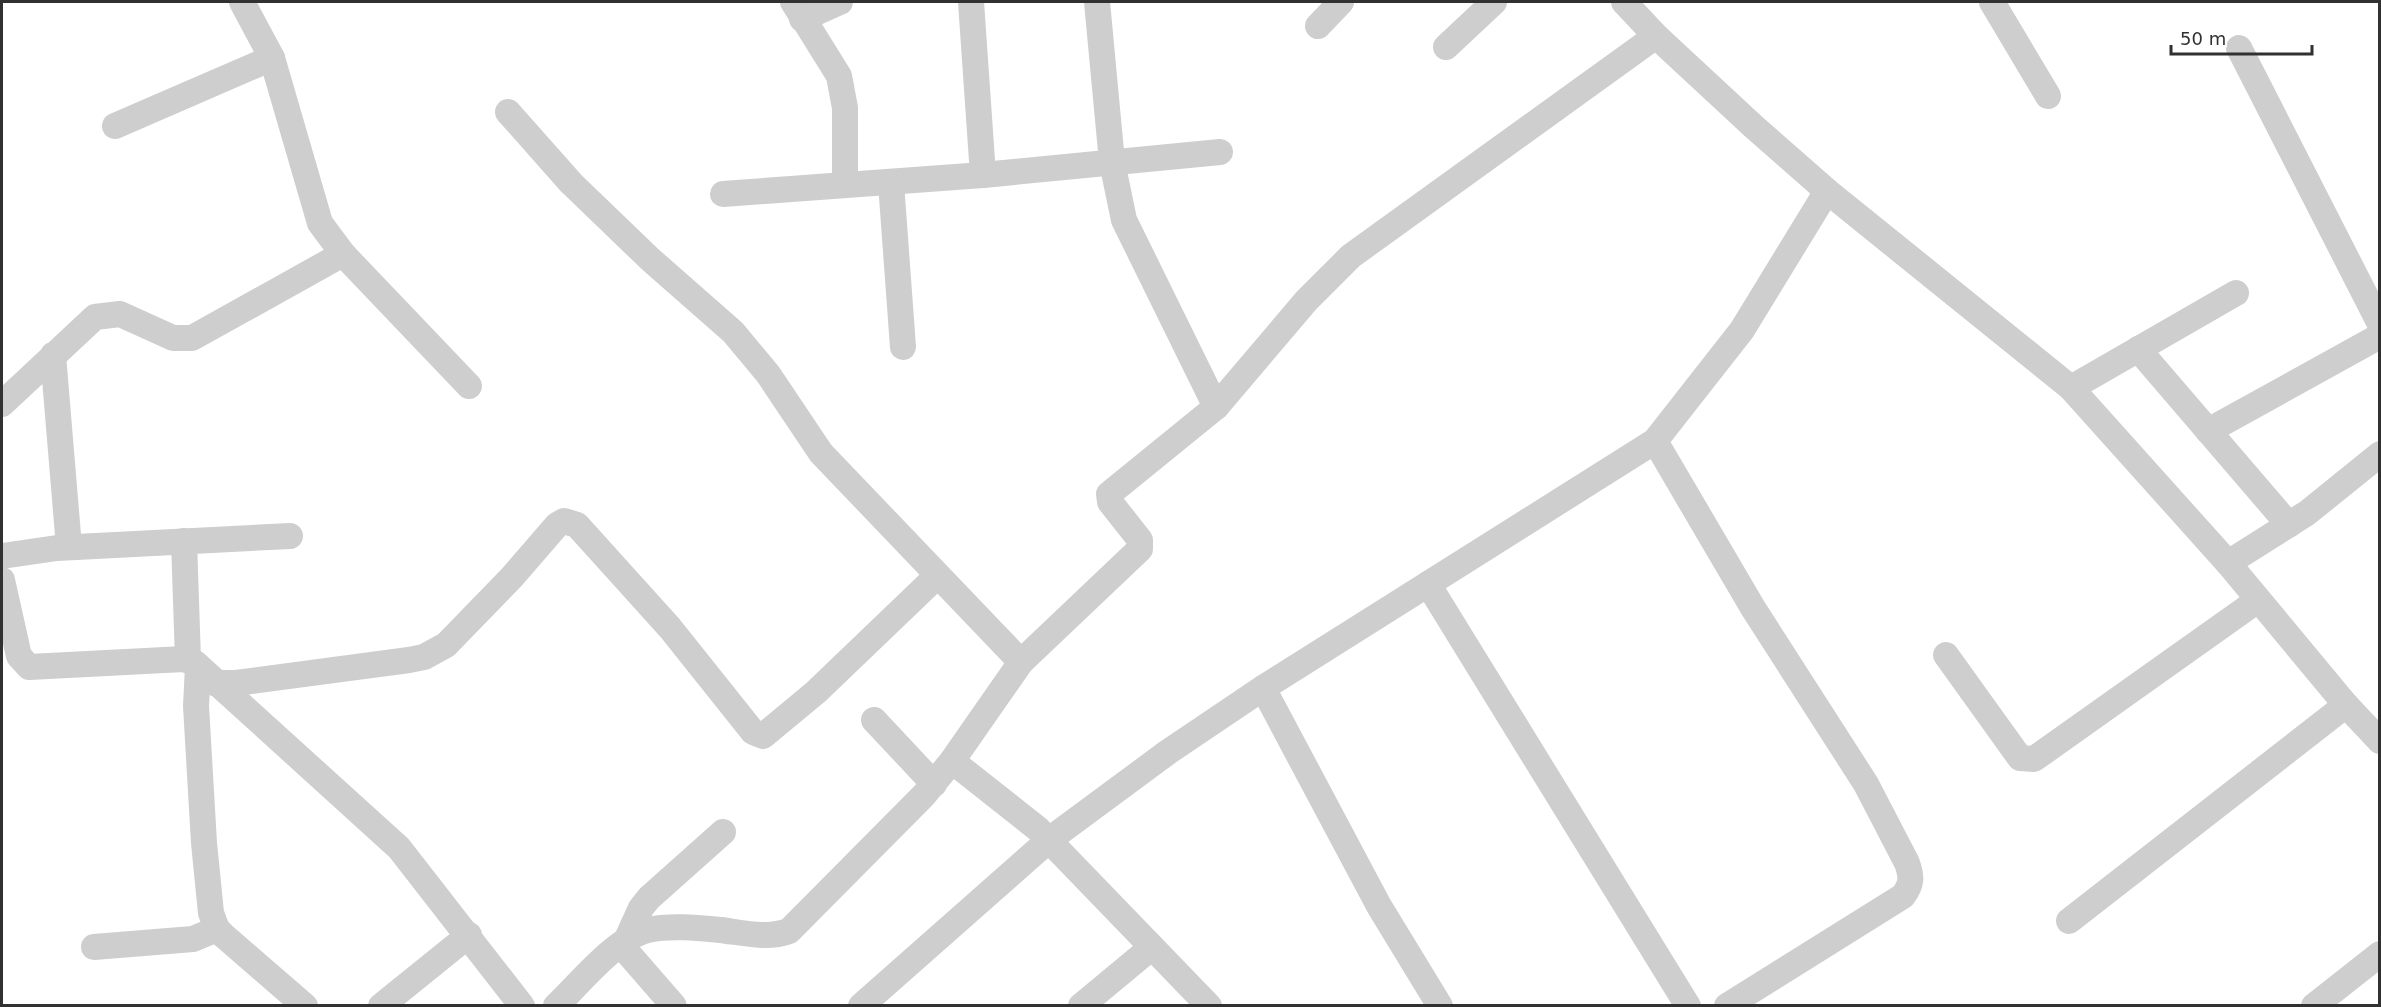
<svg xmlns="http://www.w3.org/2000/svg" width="2381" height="1007" font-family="'DejaVu Sans',sans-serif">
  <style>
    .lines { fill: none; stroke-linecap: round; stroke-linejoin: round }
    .minor { stroke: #cecece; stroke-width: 26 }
  </style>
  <rect width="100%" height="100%" fill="#fff"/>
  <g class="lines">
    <g class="minor">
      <path d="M 242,2 L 272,58 L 320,223 L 343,254 L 469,386"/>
      <path d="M 793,2 L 839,76 L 845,108 L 845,184"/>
      <path d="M 971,2 L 983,175"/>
      <path d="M 1097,2 L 1112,162 L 1124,220 L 1216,407"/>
      <path d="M 1624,2 L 1656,36 L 1753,126 L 1827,191 L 2071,388 L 2228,563 L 2346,705 L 2380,741"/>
      <path d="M 1992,2 L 2048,96"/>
      <path d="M 802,19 L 840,2"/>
      <path d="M 1318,26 L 1341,2"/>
      <path d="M 1446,47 L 1494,2"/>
      <path d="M 2239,48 L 2380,324"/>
      <path d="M 508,112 L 571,183 L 651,260 L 733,332 L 768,374 L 821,453 L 1021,662"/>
      <path d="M 115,126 L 272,58"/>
      <path d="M 891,183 L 903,347"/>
      <path d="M 723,194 L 983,175 L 1220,152"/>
      <path d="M 2138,349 L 2289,525"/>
      <path d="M 53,355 L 69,547"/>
      <path d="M 2071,388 L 2236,293"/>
      <path d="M 2,404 L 95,317 L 120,314 L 173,338 L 192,338 L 343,254"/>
      <path d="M 2208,431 L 2380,336"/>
      <path d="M 1655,441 L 1753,608 L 1866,784 L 1907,863 C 1912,877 1912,884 1903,896 L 1727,1006"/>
      <path d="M 184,541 L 188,660"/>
      <path d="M 2,556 L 57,548 L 290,536"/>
      <path d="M 2228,563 L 2307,513 L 2380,454"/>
      <path d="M 2,580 L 19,656 L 29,667 L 184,659 L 195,663 L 399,848 L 522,1006"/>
      <path d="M 1428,584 L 1688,1006"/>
      <path d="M 1946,655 L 2020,758 L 2034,759 L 2258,600"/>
      <path d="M 198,666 L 196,706 L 204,843 L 211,913 L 217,929 L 223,935 L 305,1006"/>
      <path d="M 214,683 L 236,683 L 409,660 L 424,657 L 446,645 L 512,577 L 557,525 L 564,521 L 577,525 L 670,628 L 753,732 L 763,736 L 816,692 L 937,576"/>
      <path d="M 1263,688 L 1379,906 L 1440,1006"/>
      <path d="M 874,720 L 934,784"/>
      <path d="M 952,761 L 1038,829 L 1209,1006"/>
      <path d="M 2069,921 L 2346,705"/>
      <path d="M 626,941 L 641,908 L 649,898 L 723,832"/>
      <path d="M 621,945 L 674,1006"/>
      <path d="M 94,947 L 193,939 L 217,929"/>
      <path d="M 381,1006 L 469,935"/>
      <path d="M 556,1006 C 580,983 616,938 648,930 C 670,925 699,928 721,930 C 744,933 768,939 789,931 L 924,795 L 952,761 L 1021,662 L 1140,549 L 1140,540 L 1110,502 L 1109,494 L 1216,407 L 1306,301 L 1351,256 L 1656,36"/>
      <path d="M 861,1006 L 1049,840 L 1168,752 L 1263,688 L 1655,441 L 1742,330 L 1827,191"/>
      <path d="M 1081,1006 L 1152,947"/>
      <path d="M 2314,1006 L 2380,954"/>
    </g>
  </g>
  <rect width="2381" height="1007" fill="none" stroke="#313131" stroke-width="6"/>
  <path d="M2171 45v9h141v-9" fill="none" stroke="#313131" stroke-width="3"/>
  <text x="2180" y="45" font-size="18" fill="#313131" stroke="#ffffff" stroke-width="4.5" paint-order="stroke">50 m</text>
</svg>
